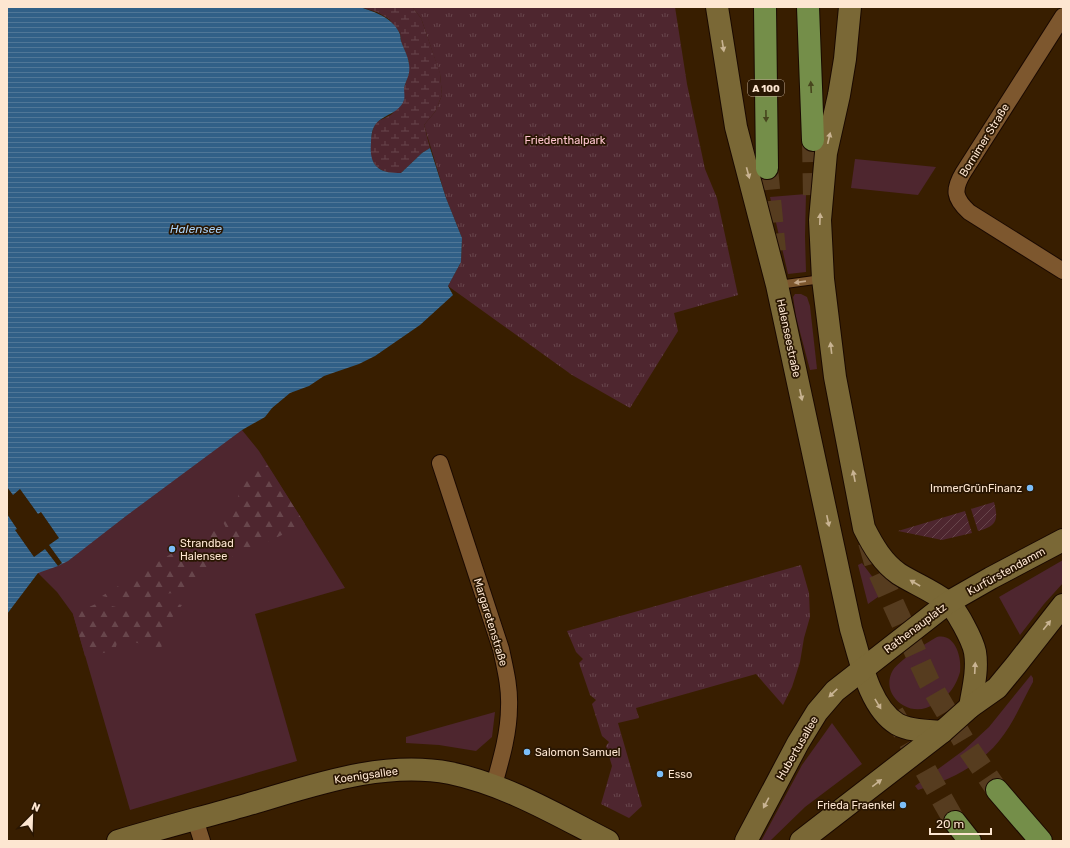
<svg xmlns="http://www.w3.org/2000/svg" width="1070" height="848" font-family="Rubik,sans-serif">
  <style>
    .grass { fill: #4e262f }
    .forest { fill: url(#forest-firs) }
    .wetland { fill: url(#wetland-marsh) }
    .park { fill: url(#park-tufts) }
    .garden { fill: url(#garden-furrows) }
    .water { fill: url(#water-rules) }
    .pier { fill: #381e00 }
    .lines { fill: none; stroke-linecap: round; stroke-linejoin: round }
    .highway-tunnel { stroke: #563c1f; stroke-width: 22; stroke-dasharray: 22 11; stroke-linecap: butt }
    .lane-casing { stroke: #1a0900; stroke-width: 10 }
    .street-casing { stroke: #1a0900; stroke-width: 18 }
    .secondary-casing { stroke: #1a0900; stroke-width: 24 }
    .highway-casing { stroke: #1a0900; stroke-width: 24 }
    .lane { stroke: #7d572e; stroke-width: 8 }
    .street { stroke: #7d572e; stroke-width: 16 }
    .secondary { stroke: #7a6836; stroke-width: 22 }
    .highway { stroke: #748e49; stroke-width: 22 }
    .oneway { fill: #c9b493 }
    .oneway2 { fill: #47461e }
    .oneway3 { fill: #c3a688 }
    .poi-dot { fill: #7bbef9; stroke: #291602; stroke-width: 1.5 }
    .labels { text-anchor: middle; stroke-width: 3.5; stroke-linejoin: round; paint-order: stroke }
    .shield { fill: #291602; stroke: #bda893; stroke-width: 1 }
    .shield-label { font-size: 10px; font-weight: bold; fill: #fde6d1 }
    .park-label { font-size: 11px; fill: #fdc4ce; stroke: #291602 }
    .street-label { font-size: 11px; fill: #fde6d1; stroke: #291602 }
    .poi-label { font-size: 11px; fill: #fde6d1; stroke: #291602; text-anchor: start }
    .water-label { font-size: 12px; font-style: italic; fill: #a7cff4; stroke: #291602 }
  </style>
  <defs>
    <pattern id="forest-firs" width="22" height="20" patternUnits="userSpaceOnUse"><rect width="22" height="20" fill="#4e262f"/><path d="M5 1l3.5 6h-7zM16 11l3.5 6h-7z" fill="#68464c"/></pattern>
    <pattern id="wetland-marsh" width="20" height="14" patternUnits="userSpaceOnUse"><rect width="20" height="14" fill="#4e262f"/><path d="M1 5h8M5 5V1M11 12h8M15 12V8" fill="none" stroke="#68464c"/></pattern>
    <pattern id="park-tufts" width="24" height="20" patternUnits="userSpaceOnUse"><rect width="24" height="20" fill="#4e262f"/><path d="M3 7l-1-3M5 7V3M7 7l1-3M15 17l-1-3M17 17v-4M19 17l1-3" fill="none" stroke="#68464c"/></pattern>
    <pattern id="garden-furrows" width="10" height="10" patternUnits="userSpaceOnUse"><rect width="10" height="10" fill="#4e262f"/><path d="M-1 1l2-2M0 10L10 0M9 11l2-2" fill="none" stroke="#68464c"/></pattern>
    <pattern id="water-rules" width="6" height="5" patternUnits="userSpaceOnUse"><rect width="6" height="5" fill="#316087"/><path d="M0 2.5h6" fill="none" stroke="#507797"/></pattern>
  </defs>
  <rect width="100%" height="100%" fill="#381e00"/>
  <g class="grass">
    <path d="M 855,159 L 936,167 L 918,195 L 851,188 Z"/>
    <path d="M 806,194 L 805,236 L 806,272 L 788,274 L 770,197 Z"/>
    <path d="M 795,294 L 801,294 L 807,297 L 810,306 L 817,369 L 810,370 L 796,317 L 793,297 Z"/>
    <path d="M 7,360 L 242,430 L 259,451 L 345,588 L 255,614 L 297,761 L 130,810 L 73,614 L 57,592 L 38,573 Z"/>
    <path d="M 1063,560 L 1063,583 L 1044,604 L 1020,635 L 999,597 Z"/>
    <path d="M 862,563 L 874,579 L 885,592 L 868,604 L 858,565 Z"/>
    <path d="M 937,637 C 955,633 962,657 960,672 C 958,679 954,688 949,693 C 943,700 934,705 926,708 C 904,715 880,692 893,670 C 900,660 926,643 937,637 Z"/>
    <path d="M 1031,675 L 1033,678 L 1033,682 C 1022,702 1013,724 999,741 C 979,766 948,781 918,790 L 915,786 L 964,750 L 989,727 Z"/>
    <path d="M 495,712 L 492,737 L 476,751 L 439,745 L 406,743 L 406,737 Z"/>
    <path d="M 832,723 L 862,764 L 805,807 L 770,841 L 761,841 L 802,765 Z"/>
  </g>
  <g class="forest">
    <path d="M 267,465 L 305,524 L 240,555 L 223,522 L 233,516 L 238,505 L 239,479 Z"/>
    <path d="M 215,527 L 233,557 L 204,569 L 188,595 L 175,593 L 161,594 L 142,599 L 125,601 L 102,596 Z"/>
    <path d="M 162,601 L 182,605 L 166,625 L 161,649 L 118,638 L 115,651 L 85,656 L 73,614 L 98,603 L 125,609 L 143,607 Z"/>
  </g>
  <path class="wetland" d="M 360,7 L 412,7 L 421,18 L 440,73 L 442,95 L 435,112 L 424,125 L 430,148 L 422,153 L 401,173 C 380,174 369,166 370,144 C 371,139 372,131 374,126 C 379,118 386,119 392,114 C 396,109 400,104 404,100 L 404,87 L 409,73 L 409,62 L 401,41 L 400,33 L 389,19 L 377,12 Z"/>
  <g class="park">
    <path d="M 412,7 L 675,7 L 687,84 L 705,169 L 717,198 L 738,295 L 674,313 L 678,331 L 630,408 L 572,375 L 448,286 L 461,262 L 462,238 L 446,198 L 424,125 L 435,112 L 442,95 L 440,74 L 421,18 Z"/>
    <path d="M 801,565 L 809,593 L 810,617 L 804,638 L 800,662 L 792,687 L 783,705 L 756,674 L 636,708 L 639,718 L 618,723 L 642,806 L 629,818 L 601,804 L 612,766 L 606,746 L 609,742 L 602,736 L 592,704 L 596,700 L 590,695 L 579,663 L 583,659 L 576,652 L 567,631 Z"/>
  </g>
  <g class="garden">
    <path d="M 994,502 C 999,521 996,526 978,531 L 971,509 Z"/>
    <path d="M 965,511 L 972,533 L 942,540 L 898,531 Z"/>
  </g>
  <path class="water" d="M 7,7 L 360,7 C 375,12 391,17 399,32 C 401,35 400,38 401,41 C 405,52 411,61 409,73 C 408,78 405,83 404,88 C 404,91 405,96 404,100 C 399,114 383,114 375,125 C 372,129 371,137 371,143 C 369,165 378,174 401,173 L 422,153 L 430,148 L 446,198 L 462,238 L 461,262 L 448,286 L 453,295 L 420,325 L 375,356 L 359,364 L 324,376 L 309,386 L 290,393 L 272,408 L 265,417 L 242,430 L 126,516 L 68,561 L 58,566 L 38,573 L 7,614 Z"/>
  <path class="pier" d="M 7,487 L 13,495 L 20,489 L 38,514 L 41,512 L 59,538 L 49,545 L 62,563 L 58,566 L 45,549 L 34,557 L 15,530 L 17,529 L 7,514 Z"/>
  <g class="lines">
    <g class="highway-tunnel">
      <path d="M 813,140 L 814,198"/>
      <path d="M 767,168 L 775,251"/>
      <path d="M 869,542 L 876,566 L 929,682 L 966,745 L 997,790"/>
      <path d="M 893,713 L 955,822"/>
    </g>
    <defs>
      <path id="lane" d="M 778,285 L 822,279"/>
      <g id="street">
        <path d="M 1063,16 L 963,173 C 953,190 954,198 969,212 L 1063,271"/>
        <path d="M 440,463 L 501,649 C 505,668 510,687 509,707 C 509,733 501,760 494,785"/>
        <path d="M 195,819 L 202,841"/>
      </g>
      <g id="secondary">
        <path d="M 717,7 L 736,127 L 777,285 L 851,629 C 860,658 869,707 897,724 C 909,731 929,731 942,732"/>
        <path d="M 850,7 L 845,59 L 839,95 L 826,153 L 820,220 L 823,279 L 835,377 L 864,528 C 873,546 883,563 899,574 C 915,584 933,591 947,602 C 956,608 973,641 975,652 C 978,670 973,689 970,707"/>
        <path d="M 118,841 C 161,828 204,817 246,805 C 312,786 381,760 450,773 C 507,785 557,815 608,841"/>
        <path d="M 746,841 L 798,743 L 817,712 L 835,691 L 949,602 L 991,578 L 1063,540"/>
        <path d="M 801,841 L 942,732 L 970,707 L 997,688 L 1016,665 L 1063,605"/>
      </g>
      <g id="highway">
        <path d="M 765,7 L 767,168"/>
        <path d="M 808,7 L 813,140"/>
        <path d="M 997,790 L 1041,841"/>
        <path d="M 955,822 L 970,841"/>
      </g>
    </defs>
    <use href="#lane" class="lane-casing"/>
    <use href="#street" class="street-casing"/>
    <use href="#secondary" class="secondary-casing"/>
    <use href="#highway" class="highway-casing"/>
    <use href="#lane" class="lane"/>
    <use href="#street" class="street"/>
    <use href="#secondary" class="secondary"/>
    <use href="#highway" class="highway"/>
  </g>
  <defs><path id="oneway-solid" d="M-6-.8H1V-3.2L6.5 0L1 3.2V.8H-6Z"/></defs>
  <g class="oneway">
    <use href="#oneway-solid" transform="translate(723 46) rotate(81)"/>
    <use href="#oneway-solid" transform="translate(829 138) rotate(-77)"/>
    <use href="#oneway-solid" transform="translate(748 173) rotate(75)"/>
    <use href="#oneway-solid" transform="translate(820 219) rotate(-88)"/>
    <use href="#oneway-solid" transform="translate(831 348) rotate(-97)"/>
    <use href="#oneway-solid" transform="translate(801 395) rotate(78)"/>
    <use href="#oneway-solid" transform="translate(854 476) rotate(-101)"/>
    <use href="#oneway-solid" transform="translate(828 521) rotate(78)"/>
    <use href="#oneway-solid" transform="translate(915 583) rotate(-150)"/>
    <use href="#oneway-solid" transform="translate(1047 625) rotate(-51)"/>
    <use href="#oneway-solid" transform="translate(975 668) rotate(-87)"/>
    <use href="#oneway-solid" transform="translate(833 693) rotate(136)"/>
    <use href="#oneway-solid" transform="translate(878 704) rotate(59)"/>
    <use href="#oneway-solid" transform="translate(877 783) rotate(-37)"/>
    <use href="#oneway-solid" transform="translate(766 803) rotate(118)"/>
  </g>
  <g class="oneway2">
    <use href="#oneway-solid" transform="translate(811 87) rotate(-93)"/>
    <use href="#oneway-solid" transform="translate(766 116) rotate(89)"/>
  </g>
  <use class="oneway3" href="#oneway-solid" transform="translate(800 282) rotate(172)"/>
  <g class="poi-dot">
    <circle cx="1030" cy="488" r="4"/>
    <circle cx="172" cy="549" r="4"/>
    <circle cx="527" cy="752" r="4"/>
    <circle cx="660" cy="774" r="4"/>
    <circle cx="903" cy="805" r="4"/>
  </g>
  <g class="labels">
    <rect class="shield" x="748" y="80" width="36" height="16" rx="3"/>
    <g class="shield-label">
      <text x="766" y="92">A 100</text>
    </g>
    <g class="park-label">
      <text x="565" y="144">Friedenthalpark</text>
    </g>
    <g class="street-label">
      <text transform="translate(984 140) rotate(-58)" y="4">Bornimer Straße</text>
      <text transform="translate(789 338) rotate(78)" y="4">Halenseestraße</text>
      <text transform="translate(1006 571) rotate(-29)" y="4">Kurfürstendamm</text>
      <text transform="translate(491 622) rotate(73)" y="4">Margaretenstraße</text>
      <text transform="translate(915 628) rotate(-37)" y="4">Rathenauplatz</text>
      <text transform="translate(797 748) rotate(-60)" y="4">Hubertusallee</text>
      <text transform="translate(366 775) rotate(-8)" y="4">Koenigsallee</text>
    </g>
    <g class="poi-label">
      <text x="1022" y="492" text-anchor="end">ImmerGrünFinanz</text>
      <text x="180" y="547">Strandbad<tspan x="180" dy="13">Halensee</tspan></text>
      <text x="535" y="756">Salomon Samuel</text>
      <text x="668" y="778">Esso</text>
      <text x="895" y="809" text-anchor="end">Frieda Fraenkel</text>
    </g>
    <g class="water-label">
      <text x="196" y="233">Halensee</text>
    </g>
  </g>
  <rect width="1070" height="848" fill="none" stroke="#fde6d1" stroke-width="16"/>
  <g transform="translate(32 816) rotate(23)" stroke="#291602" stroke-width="3" paint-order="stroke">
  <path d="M0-3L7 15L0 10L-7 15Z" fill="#fde6d1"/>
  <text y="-6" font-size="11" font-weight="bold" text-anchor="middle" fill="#fde6d1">N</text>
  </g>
  <path d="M930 828v6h61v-6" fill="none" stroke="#fde6d1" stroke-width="2"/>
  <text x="936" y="828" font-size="12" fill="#fde6d1" stroke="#291602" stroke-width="3" paint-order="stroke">20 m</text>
</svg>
